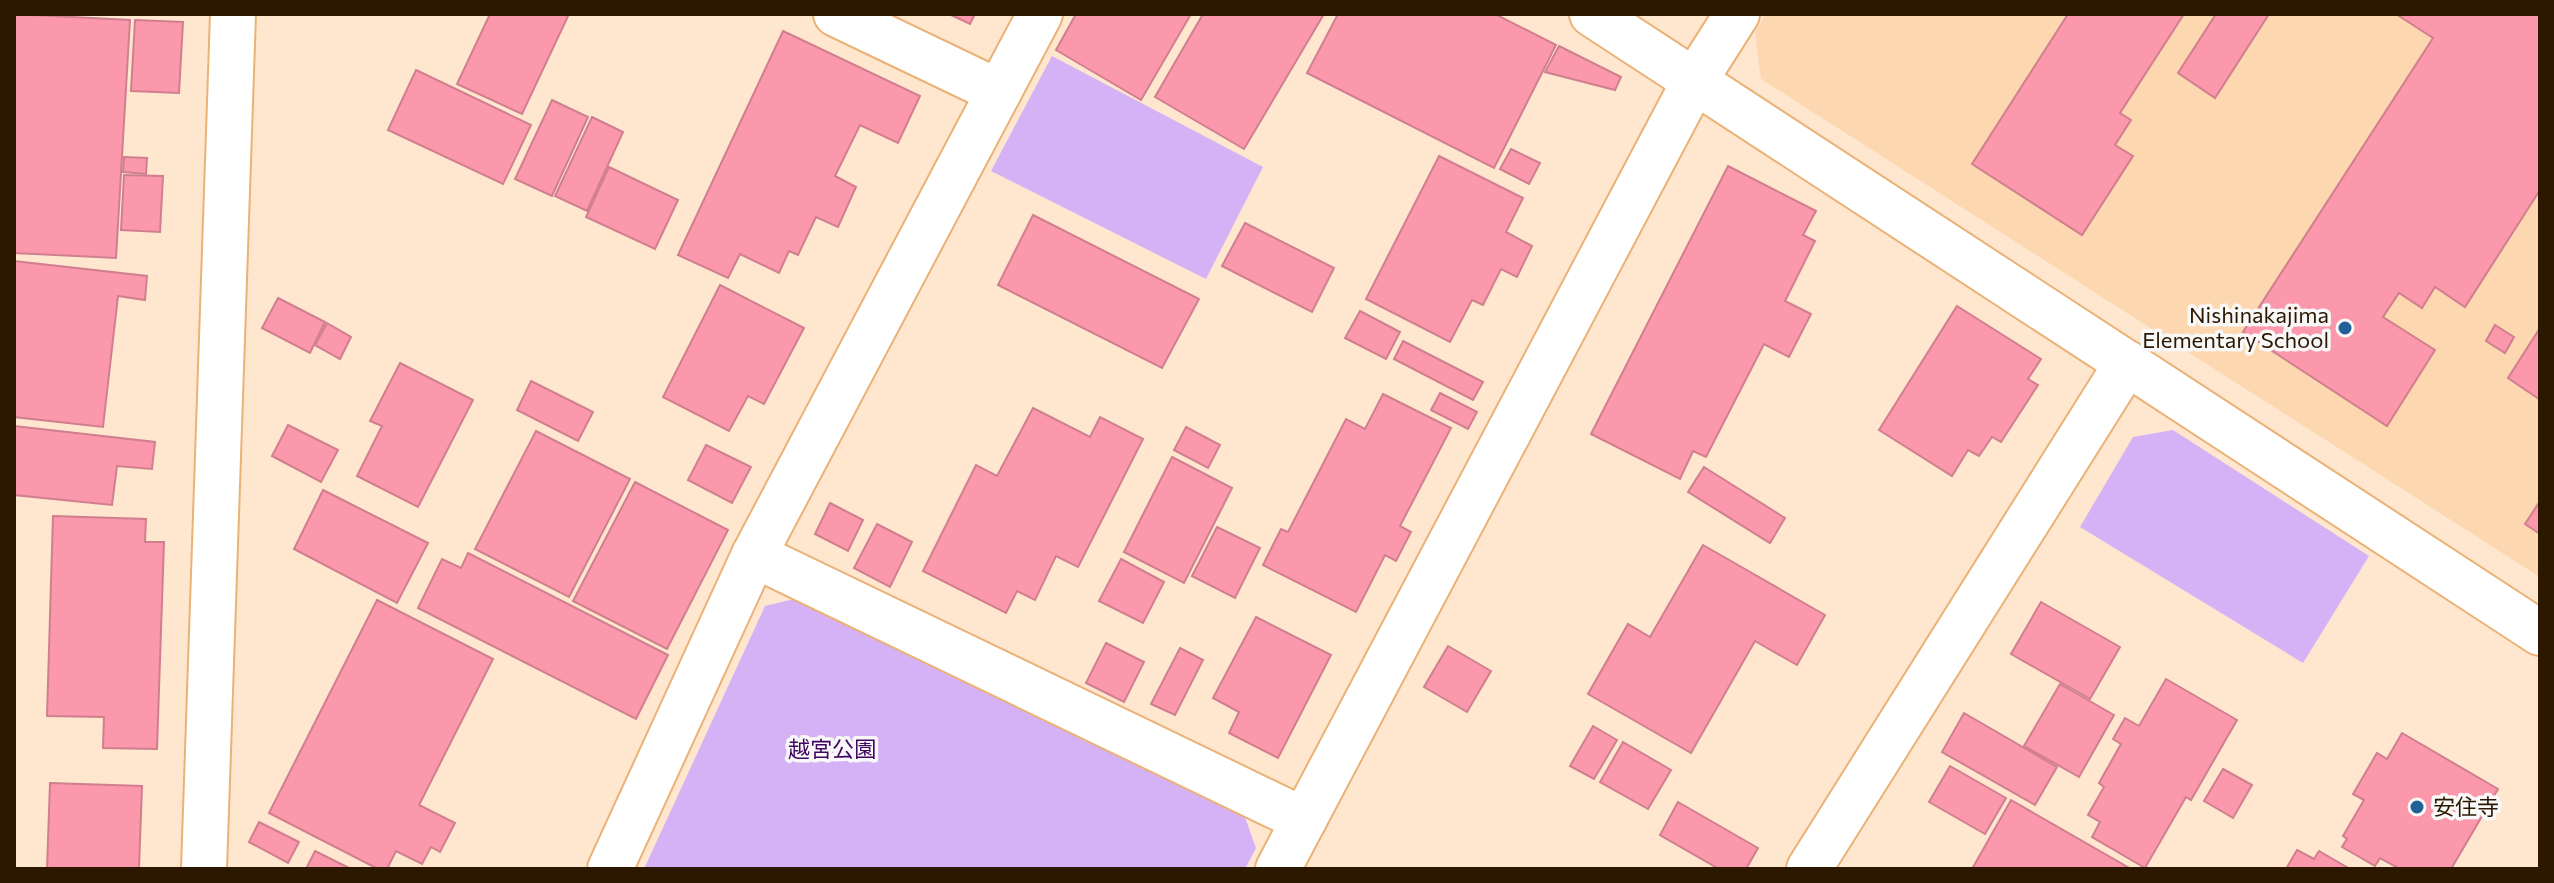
<svg xmlns="http://www.w3.org/2000/svg" width="2554" height="883" font-family="Commissioner,'Noto Sans JP',sans-serif">
  <style>
    .built { fill: #fdd7b0 }
    .green { fill: #d5b2f6 }
    .building { fill: #fb98ab; stroke: #d07f8f; stroke-width: 2 }
    .lines { fill: none; stroke-linecap: round; stroke-linejoin: round }
    .minor-casing { stroke: #eab276; stroke-width: 48 }
    .minor { stroke: #fff; stroke-width: 44 }
    .poi-dot { fill: #206297; stroke: #f8f8f8; stroke-width: 3 }
    .labels { text-anchor: middle; stroke-width: 7; stroke-linejoin: round; paint-order: stroke }
    .poi-label { font-size: 22px; fill: #2c1700; stroke: #f8f8f8; text-anchor: end }
    .park-label { font-size: 22px; fill: #410563; stroke: #f8f8f8 }
  </style>
  <rect width="100%" height="100%" fill="#fee6cf"/>
  <path class="built" d="M 1766,14 L 2540,14 L 2540,577 L 1761,79 L 1755,32 Z"/>
  <g class="green">
    <path d="M 1052,56 L 1263,167 L 1206,279 L 991,171 Z"/>
    <path d="M 2173,430 L 2369,556 L 2303,663 L 2080,527 L 2133,437 Z"/>
    <path d="M 798,598 L 1242,809 L 1256,848 L 1245,869 L 644,869 L 765,606 Z"/>
  </g>
  <g class="building">
    <path d="M 14,14 L 130,20 L 116,258 L 14,253 Z"/>
    <path d="M 490,14 L 569,14 L 522,114 L 457,84 Z"/>
    <path d="M 949,14 L 975,14 L 970,24 Z"/>
    <path d="M 1076,14 L 1191,14 L 1141,100 L 1056,50 Z"/>
    <path d="M 1203,14 L 1324,14 L 1244,149 L 1155,97 Z"/>
    <path d="M 1338,14 L 1495,14 L 1556,45 L 1494,168 L 1307,73 Z"/>
    <path d="M 2068,14 L 2184,14 L 2120,113 L 2131,120 L 2115,145 L 2133,156 L 2082,235 L 1972,164 Z"/>
    <path d="M 2216,14 L 2269,14 L 2215,98 L 2178,73 Z"/>
    <path d="M 2396,14 L 2540,14 L 2540,190 L 2465,307 L 2435,287 L 2422,308 L 2399,293 L 2383,317 L 2435,350 L 2387,426 L 2243,332 L 2433,38 Z"/>
    <path d="M 135,20 L 183,22 L 179,93 L 131,91 Z"/>
    <path d="M 783,31 L 920,96 L 898,143 L 860,125 L 835,176 L 856,187 L 838,227 L 816,217 L 798,255 L 789,251 L 779,273 L 740,254 L 728,278 L 678,255 Z"/>
    <path d="M 1559,46 L 1621,77 L 1615,90 L 1545,72 Z"/>
    <path d="M 416,70 L 531,125 L 503,184 L 388,130 Z"/>
    <path d="M 552,100 L 588,117 L 552,196 L 515,179 Z"/>
    <path d="M 592,117 L 623,132 L 587,211 L 555,196 Z"/>
    <path d="M 1511,149 L 1540,163 L 1529,184 L 1500,169 Z"/>
    <path d="M 1439,156 L 1523,198 L 1506,232 L 1532,246 L 1517,277 L 1501,269 L 1483,305 L 1472,300 L 1450,342 L 1366,299 Z"/>
    <path d="M 124,157 L 147,158 L 146,174 L 123,172 Z"/>
    <path d="M 1728,166 L 1816,211 L 1803,235 L 1815,241 L 1785,301 L 1811,314 L 1789,357 L 1764,344 L 1706,457 L 1693,451 L 1680,479 L 1591,434 Z"/>
    <path d="M 609,167 L 678,200 L 655,249 L 586,217 Z"/>
    <path d="M 124,175 L 163,176 L 160,232 L 121,230 Z"/>
    <path d="M 1033,215 L 1199,299 L 1162,368 L 998,285 Z"/>
    <path d="M 1245,223 L 1334,268 L 1312,312 L 1222,266 Z"/>
    <path d="M 14,261 L 147,276 L 145,300 L 118,296 L 103,427 L 14,417 Z"/>
    <path d="M 720,285 L 804,328 L 764,404 L 748,396 L 729,431 L 663,397 Z"/>
    <path d="M 278,298 L 325,322 L 310,353 L 262,328 Z"/>
    <path d="M 1957,306 L 2041,359 L 2028,379 L 2038,385 L 2001,442 L 1992,437 L 1979,456 L 1968,450 L 1952,476 L 1879,430 Z"/>
    <path d="M 1360,311 L 1400,332 L 1386,359 L 1345,338 Z"/>
    <path d="M 327,323 L 351,337 L 340,359 L 315,345 Z"/>
    <path d="M 2495,325 L 2514,337 L 2505,353 L 2486,341 Z"/>
    <path d="M 2540,328 L 2540,397 L 2539,399 L 2508,378 Z"/>
    <path d="M 1403,341 L 1483,382 L 1473,400 L 1394,359 Z"/>
    <path d="M 400,363 L 473,400 L 418,507 L 357,476 L 382,426 L 370,421 Z"/>
    <path d="M 531,381 L 593,412 L 578,441 L 517,410 Z"/>
    <path d="M 1440,393 L 1477,412 L 1468,429 L 1431,410 Z"/>
    <path d="M 1383,394 L 1451,428 L 1400,526 L 1411,532 L 1396,561 L 1385,555 L 1356,612 L 1263,565 L 1281,529 L 1288,532 L 1346,419 L 1365,429 Z"/>
    <path d="M 1033,408 L 1090,437 L 1100,417 L 1143,439 L 1078,567 L 1056,556 L 1035,600 L 1017,591 L 1006,613 L 923,571 L 976,465 L 997,476 Z"/>
    <path d="M 288,425 L 338,450 L 321,482 L 272,456 Z"/>
    <path d="M 14,426 L 155,442 L 152,469 L 117,466 L 112,505 L 14,495 Z"/>
    <path d="M 1186,427 L 1220,445 L 1208,468 L 1174,450 Z"/>
    <path d="M 536,431 L 630,479 L 569,597 L 475,549 Z"/>
    <path d="M 706,445 L 751,467 L 732,503 L 688,480 Z"/>
    <path d="M 1172,457 L 1232,488 L 1184,583 L 1124,552 Z"/>
    <path d="M 1704,467 L 1785,518 L 1770,543 L 1688,492 Z"/>
    <path d="M 635,482 L 728,530 L 667,649 L 573,601 Z"/>
    <path d="M 323,490 L 428,543 L 397,603 L 294,549 Z"/>
    <path d="M 2540,501 L 2540,534 L 2525,524 Z"/>
    <path d="M 830,503 L 863,520 L 848,551 L 815,534 Z"/>
    <path d="M 53,516 L 146,519 L 145,542 L 164,542 L 157,749 L 103,748 L 104,717 L 47,716 Z"/>
    <path d="M 877,524 L 912,542 L 890,587 L 854,568 Z"/>
    <path d="M 1217,527 L 1260,548 L 1235,598 L 1192,576 Z"/>
    <path d="M 1703,545 L 1825,615 L 1797,665 L 1755,641 L 1691,753 L 1588,694 L 1628,624 L 1650,637 Z"/>
    <path d="M 468,553 L 668,655 L 636,719 L 418,608 L 442,559 L 461,568 Z"/>
    <path d="M 1121,559 L 1164,582 L 1143,623 L 1099,601 Z"/>
    <path d="M 377,600 L 493,659 L 419,805 L 455,823 L 440,852 L 431,847 L 422,864 L 396,851 L 387,869 L 378,869 L 269,813 Z"/>
    <path d="M 2041,602 L 2120,647 L 2090,699 L 2011,654 Z"/>
    <path d="M 1256,617 L 1331,655 L 1278,758 L 1229,733 L 1239,712 L 1213,698 Z"/>
    <path d="M 1106,643 L 1144,662 L 1124,702 L 1086,683 Z"/>
    <path d="M 1448,646 L 1491,671 L 1467,712 L 1424,687 Z"/>
    <path d="M 1180,648 L 1203,660 L 1175,715 L 1151,704 Z"/>
    <path d="M 2166,679 L 2237,720 L 2191,800 L 2186,797 L 2145,868 L 2092,837 L 2100,822 L 2088,815 L 2104,787 L 2099,783 L 2121,744 L 2113,739 L 2125,718 L 2139,726 Z"/>
    <path d="M 2060,684 L 2114,715 L 2079,777 L 2024,746 Z"/>
    <path d="M 1964,713 L 2057,767 L 2035,805 L 1942,752 Z"/>
    <path d="M 1593,726 L 1617,740 L 1594,779 L 1570,766 Z"/>
    <path d="M 2402,733 L 2498,789 L 2451,869 L 2400,869 L 2380,858 L 2375,866 L 2342,847 L 2347,839 L 2343,836 L 2364,800 L 2353,794 L 2377,753 L 2387,759 Z"/>
    <path d="M 1623,742 L 1671,770 L 1648,809 L 1600,782 Z"/>
    <path d="M 1950,766 L 2006,798 L 1985,834 L 1929,802 Z"/>
    <path d="M 2223,769 L 2252,785 L 2233,818 L 2204,801 Z"/>
    <path d="M 50,783 L 142,786 L 139,869 L 47,869 Z"/>
    <path d="M 2011,800 L 2131,869 L 1972,869 Z"/>
    <path d="M 1678,802 L 1758,848 L 1746,869 L 1719,869 L 1660,835 Z"/>
    <path d="M 259,822 L 299,842 L 288,863 L 249,842 Z"/>
    <path d="M 2297,850 L 2314,859 L 2319,851 L 2350,869 L 2286,869 Z"/>
    <path d="M 315,851 L 351,869 L 306,869 Z"/>
  </g>
  <g class="lines">
    <defs>
      <g id="minor">
        <path d="M 836,14 L 999,92"/>
        <path d="M 1592,14 L 2540,633"/>
        <path d="M 754,555 L 1304,820"/>
        <path d="M 204,869 L 233,14"/>
        <path d="M 610,869 L 754,555 L 1040,14"/>
        <path d="M 1278,869 L 1695,80 L 1737,14"/>
        <path d="M 1809,869 L 2127,363"/>
      </g>
    </defs>
    <use href="#minor" class="minor-casing"/>
    <use href="#minor" class="minor"/>
  </g>
  <g class="poi-dot">
    <circle cx="2345" cy="328" r="8"/>
    <circle cx="2417" cy="807" r="8"/>
  </g>
  <g class="labels">
    <g class="poi-label">
      <text x="2329" y="323">Nishinakajima<tspan x="2329" dy="25">Elementary School</tspan></text>
      <text x="2433" y="815" text-anchor="start">安住寺</text>
    </g>
    <g class="park-label">
      <text x="832" y="757">越宮公園</text>
    </g>
  </g>
  <rect width="2554" height="883" fill="none" stroke="#2c1700" stroke-width="32"/>
</svg>
